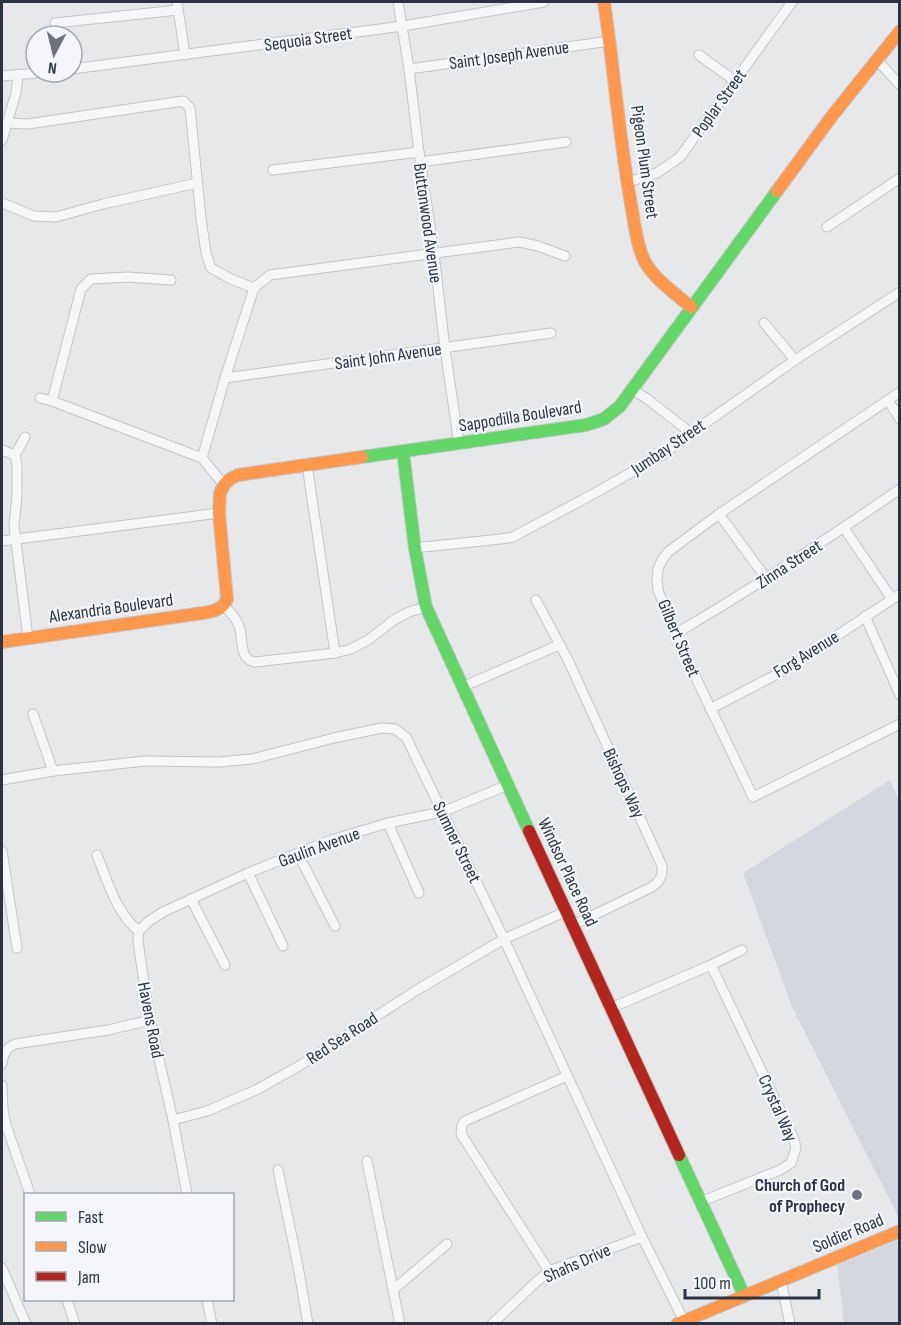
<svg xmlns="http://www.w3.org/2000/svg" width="901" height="1325" font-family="'Sofia Sans Condensed',sans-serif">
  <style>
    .built { fill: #d4d7dd }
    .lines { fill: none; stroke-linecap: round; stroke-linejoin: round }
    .street-casing { stroke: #c4c6c8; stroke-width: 11 }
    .fast-casing { stroke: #c4c6c8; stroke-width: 14 }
    .slow-casing { stroke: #c4c6c8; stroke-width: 14 }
    .jam-casing { stroke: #c4c6c8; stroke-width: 14 }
    .street { stroke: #f5f6f7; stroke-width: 9 }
    .fast { stroke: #63d668; stroke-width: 12 }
    .slow { stroke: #ff974d; stroke-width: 12 }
    .jam { stroke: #b3261e; stroke-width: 12 }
    .poi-dot { fill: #6c737f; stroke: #f4f6f9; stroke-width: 2 }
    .labels { text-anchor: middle; stroke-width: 4.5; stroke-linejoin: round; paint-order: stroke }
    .street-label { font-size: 18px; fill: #2b3445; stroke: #f4f6f9 }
    .poi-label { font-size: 18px; font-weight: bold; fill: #2b3445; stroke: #f4f6f9; text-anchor: end }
  </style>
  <rect width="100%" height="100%" fill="#e6e8ea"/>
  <g class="built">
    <path d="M 890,780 L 900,802 L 899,1218 L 792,1007 L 743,873 Z"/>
    <path d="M 899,1240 L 899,1323 L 844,1323 L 837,1265 Z"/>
  </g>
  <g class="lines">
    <defs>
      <g id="street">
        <path d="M 177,2 L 185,55"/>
        <path d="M 398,2 L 409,69 L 419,152 L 434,253 L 445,349 L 459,444"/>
        <path d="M 55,23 L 178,10"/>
        <path d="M 699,55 L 735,81"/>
        <path d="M 876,59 L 900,85"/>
        <path d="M 72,69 L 403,26 L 544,2"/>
        <path d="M 409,69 L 610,41"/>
        <path d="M 2,76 L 48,72"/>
        <path d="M 7,123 L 28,124 L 183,101 L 190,108 L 201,218 L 206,253 L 211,268 L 231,279 L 254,288"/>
        <path d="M 2,140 L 16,93 L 18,76"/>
        <path d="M 420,162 L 566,142"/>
        <path d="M 273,170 L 419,152"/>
        <path d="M 628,182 L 657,173 L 680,157 L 792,2"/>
        <path d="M 2,203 L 34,216 L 56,217 L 103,204 L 197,183"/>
        <path d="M 827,227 L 900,178"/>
        <path d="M 764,323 L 795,360"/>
        <path d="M 225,378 L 551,333"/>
        <path d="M 633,390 L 646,398 L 691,433"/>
        <path d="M 900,392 L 719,514 L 668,552 L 662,560 L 658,569 L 657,579 L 658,590 L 675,634 L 753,797 L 900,724"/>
        <path d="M 40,398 L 52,401 L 202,458 L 224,485"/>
        <path d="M 888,400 L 900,419"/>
        <path d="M 52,401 L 81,289 L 91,279 L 128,277 L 171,280"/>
        <path d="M 2,450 L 15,455 L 17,465 L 17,495 L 14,526 L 28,638"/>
        <path d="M 15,455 L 25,437"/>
        <path d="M 202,458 L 225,378 L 254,288 L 270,275 L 519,242 L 538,246 L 565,256"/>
        <path d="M 307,465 L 335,653"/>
        <path d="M 719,514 L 766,578"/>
        <path d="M 844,528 L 892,599"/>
        <path d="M 2,541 L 219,513"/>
        <path d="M 414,548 L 501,539 L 513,537 L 524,531 L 595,493 L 662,455 L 691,433 L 795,360 L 900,292"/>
        <path d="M 536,600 L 569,662 L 662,866 C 663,876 660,881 652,887 L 573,925"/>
        <path d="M 224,606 C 230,612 236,617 239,626 C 244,639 238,659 255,662 L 335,653 L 351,649 L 368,640 L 394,620 L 409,612 L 426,607"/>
        <path d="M 865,616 L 900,695"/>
        <path d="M 675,634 C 752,589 826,540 900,489"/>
        <path d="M 462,687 L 559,645"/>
        <path d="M 710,709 L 785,670 L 900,594"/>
        <path d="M 33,714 L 53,771"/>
        <path d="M 2,780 L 53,771 L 145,761 L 218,762 L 252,759 L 334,738 L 382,728 L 395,729 L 406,737 L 504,939 L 642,1237 L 684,1321"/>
        <path d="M 388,823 L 419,893"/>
        <path d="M 2,851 L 17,948"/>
        <path d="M 298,854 L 335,926"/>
        <path d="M 97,855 C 107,880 117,915 139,931"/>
        <path d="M 248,873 L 283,946"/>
        <path d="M 191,899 L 225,965"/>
        <path d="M 139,931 L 149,921 L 163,912 L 248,873 L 331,840 L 388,823 L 442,812 L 508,785"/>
        <path d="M 139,931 L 138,939 L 140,956 L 150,1020 L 173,1120 L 187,1194"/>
        <path d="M 611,1008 L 711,965 L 742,950"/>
        <path d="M 2,1064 C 3,1054 6,1048 15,1044 L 108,1030 L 150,1020"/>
        <path d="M 2,1085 L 3,1110 L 6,1125 L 30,1194"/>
        <path d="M 173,1120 L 207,1111 L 256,1090 L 299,1066 L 417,990 L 504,939 L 567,911"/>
        <path d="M 367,1161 L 400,1324"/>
        <path d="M 278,1170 L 298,1266 L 308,1324"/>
        <path d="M 700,1202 L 780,1170 L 791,1163 L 796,1148 L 794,1139 L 711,965"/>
        <path d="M 2,1268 L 26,1324"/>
        <path d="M 549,1271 L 461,1134 L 462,1125 L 465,1121 L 567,1076"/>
        <path d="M 781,1281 L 790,1324"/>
        <path d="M 393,1290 L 447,1244"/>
        <path d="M 67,1300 L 75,1324"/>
        <path d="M 207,1300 L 212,1324"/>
        <path d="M 492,1324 L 535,1283 L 549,1271 L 642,1237"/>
      </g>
      <g id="fast">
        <path d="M 403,452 L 415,549 L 426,607 L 529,831"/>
        <path d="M 362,457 L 586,425 L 604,419 L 620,406 L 777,191"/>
        <path d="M 679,1155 L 744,1295"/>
      </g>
      <g id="slow">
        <path d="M 604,2 C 614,69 619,137 631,204 C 634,220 637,248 645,262 C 655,280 675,293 691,307"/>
        <path d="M 777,191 L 832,116 L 900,31"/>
        <path d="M 2,642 L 203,613 C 214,611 222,610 227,599 L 219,513 L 220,493 L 224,485 L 230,479 L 238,475 L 362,457"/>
        <path d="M 677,1324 L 900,1231"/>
      </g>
      <path id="jam" d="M 529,831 L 679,1155"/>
    </defs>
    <use href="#street" class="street-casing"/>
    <use href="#fast" class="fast-casing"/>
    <use href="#slow" class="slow-casing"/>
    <use href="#jam" class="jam-casing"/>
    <use href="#street" class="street"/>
    <use href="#fast" class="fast"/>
    <use href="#slow" class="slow"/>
    <use href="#jam" class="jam"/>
  </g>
  <circle class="poi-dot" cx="857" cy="1195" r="6"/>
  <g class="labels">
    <g class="street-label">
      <text transform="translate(308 39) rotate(-8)" y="6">Sequoia Street</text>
      <text transform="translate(509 55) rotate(-8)" y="6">Saint Joseph Avenue</text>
      <text transform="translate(719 103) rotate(-54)" y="6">Poplar Street</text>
      <text transform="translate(645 162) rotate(82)" y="6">Pigeon Plum Street</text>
      <text transform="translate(428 223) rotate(82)" y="6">Buttonwood Avenue</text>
      <text transform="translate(388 356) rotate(-8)" y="6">Saint John Avenue</text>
      <text transform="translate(520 416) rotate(-9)" y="6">Sappodilla Boulevard</text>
      <text transform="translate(668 447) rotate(-34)" y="6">Jumbay Street</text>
      <text transform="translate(789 564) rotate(-33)" y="6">Zinna Street</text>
      <text transform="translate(111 608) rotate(-8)" y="6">Alexandria Boulevard</text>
      <text transform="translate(679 638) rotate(67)" y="6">Gilbert Street</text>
      <text transform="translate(806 654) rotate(-32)" y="6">Forg Avenue</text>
      <text transform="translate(624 783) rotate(65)" y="6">Bishops Way</text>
      <text transform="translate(457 842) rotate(64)" y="6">Sumner Street</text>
      <text transform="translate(319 847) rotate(-20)" y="6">Gaulin Avenue</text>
      <text transform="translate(568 872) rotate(65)" y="6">Windsor Place Road</text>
      <text transform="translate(151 1020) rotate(79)" y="6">Havens Road</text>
      <text transform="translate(342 1038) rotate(-33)" y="6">Red Sea Road</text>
      <text transform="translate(778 1108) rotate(66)" y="6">Crystal Way</text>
      <text transform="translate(848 1233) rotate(-23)" y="6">Soldier Road</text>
      <text transform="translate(577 1263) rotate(-24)" y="6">Shahs Drive</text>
    </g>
    <g class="poi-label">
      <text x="845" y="1191">Church of God<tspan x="845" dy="21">of Prophecy</tspan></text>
    </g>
  </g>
  <rect width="901" height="1325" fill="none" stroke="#2b3445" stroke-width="6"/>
  <rect x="24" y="1193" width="210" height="108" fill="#f4f6f9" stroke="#a4a8b1" stroke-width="1.5"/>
  <rect x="36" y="1212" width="30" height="9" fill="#63d668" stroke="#a4a8b1" stroke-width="1.5"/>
  <text x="78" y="1223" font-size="18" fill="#2b3445">Fast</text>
  <rect x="36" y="1242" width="30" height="9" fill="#ff974d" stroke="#a4a8b1" stroke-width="1.5"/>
  <text x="78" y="1253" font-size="18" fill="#2b3445">Slow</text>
  <rect x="36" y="1272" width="30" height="9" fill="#b3261e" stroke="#a4a8b1" stroke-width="1.5"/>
  <text x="78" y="1283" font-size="18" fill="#2b3445">Jam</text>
  <g transform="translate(54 54) rotate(187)"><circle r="28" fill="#f4f6f9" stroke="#a4a8b1" stroke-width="1.5"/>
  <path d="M0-4.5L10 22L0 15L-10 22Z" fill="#6c737f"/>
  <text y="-9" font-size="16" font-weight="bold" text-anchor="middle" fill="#2b3445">N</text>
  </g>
  <path d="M685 1289v9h134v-9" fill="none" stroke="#2b3445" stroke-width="3"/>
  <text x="694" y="1289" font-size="18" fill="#2b3445" stroke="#f4f6f9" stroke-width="4.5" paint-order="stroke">100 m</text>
</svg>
